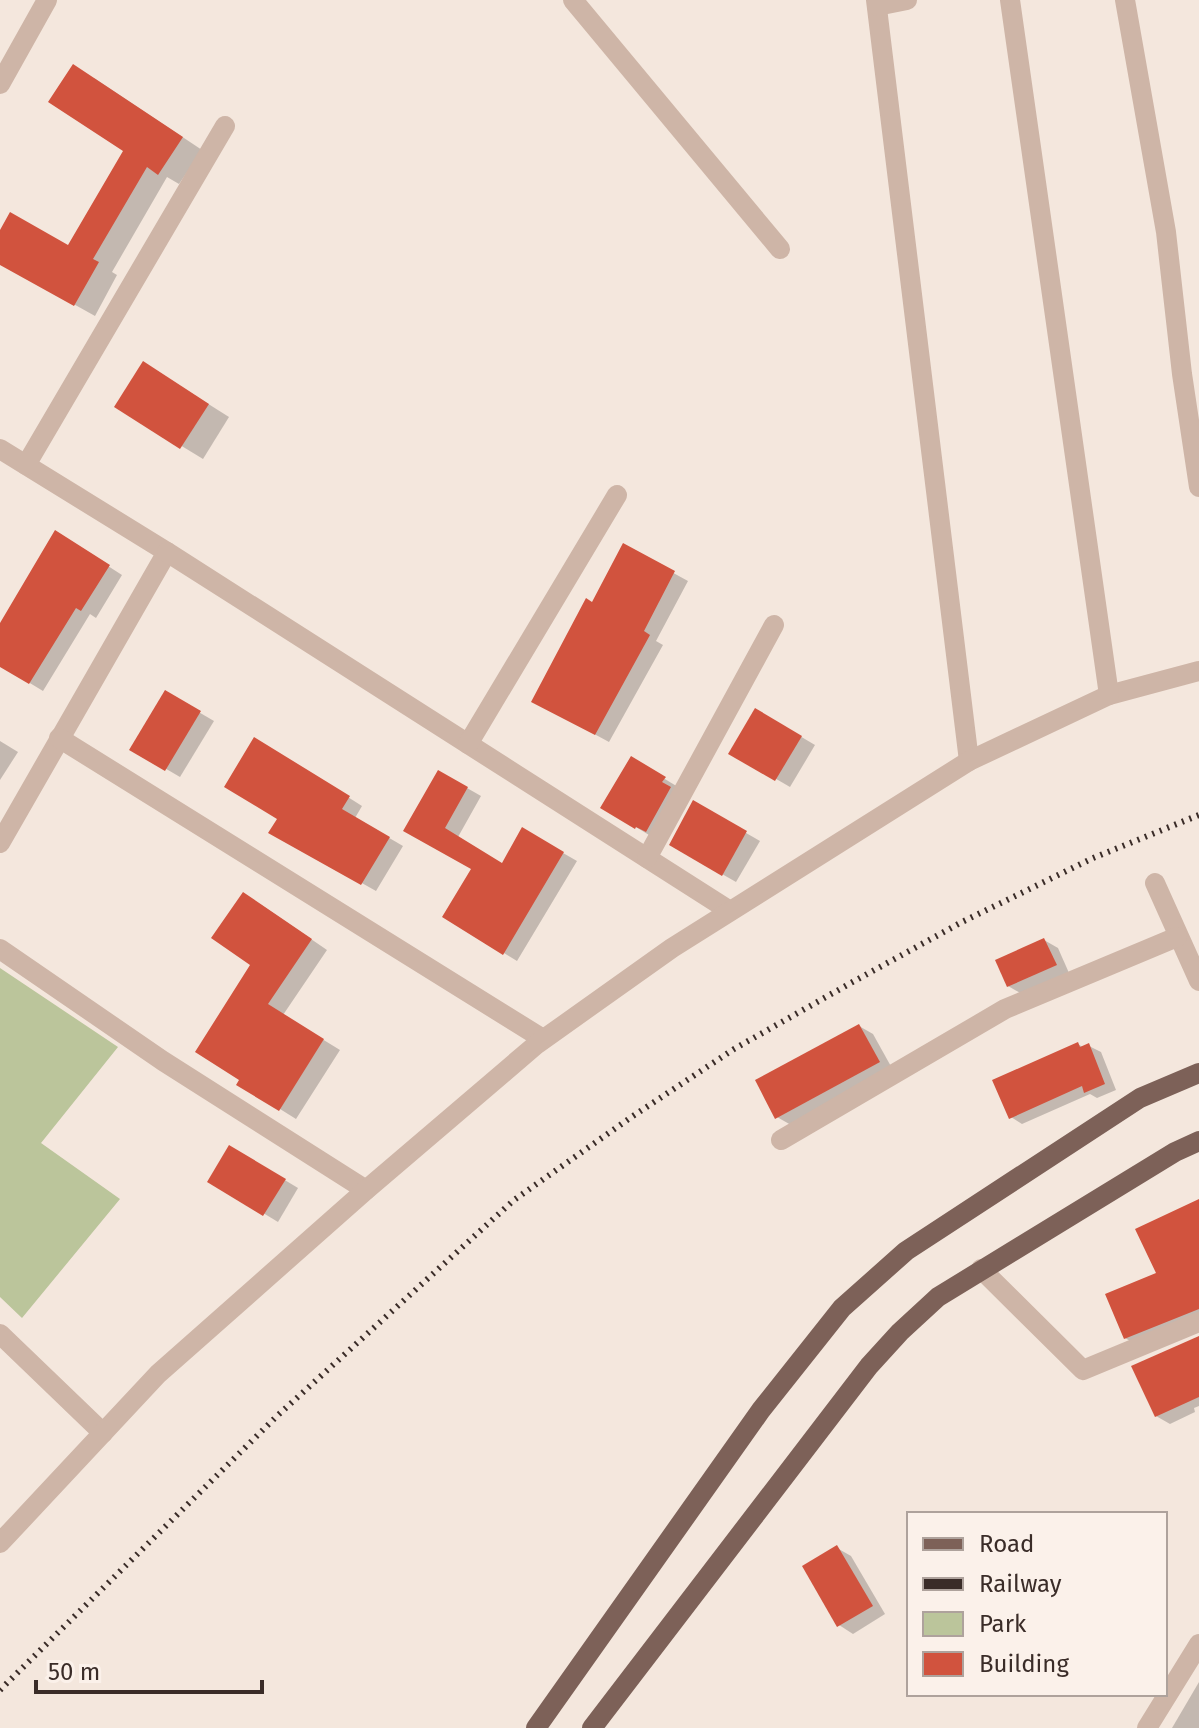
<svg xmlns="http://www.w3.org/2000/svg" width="1199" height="1728" font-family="'Fira Sans',sans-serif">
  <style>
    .green { fill: #bbc59b }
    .shadow { fill: #0003 }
    .building { fill: #d1533e }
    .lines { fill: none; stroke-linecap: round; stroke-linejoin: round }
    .minor { stroke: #ceb5a7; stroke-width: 20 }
    .major { stroke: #7d6158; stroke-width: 20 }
    .rail { stroke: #3a2c28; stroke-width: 6; stroke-dasharray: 2 6; stroke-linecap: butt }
  </style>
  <rect width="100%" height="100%" fill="#f4e7dd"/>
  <path class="green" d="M 0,968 L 118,1047 L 41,1143 L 120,1199 L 22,1318 L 0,1297 Z"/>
  <g class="shadow">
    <path d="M 94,78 L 202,150 L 179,184 L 167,177 L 112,272 L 117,275 L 95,316 L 0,263 L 0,234 L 69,248 L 126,151 Z"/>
    <path d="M 164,376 L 229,417 L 203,459 L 116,406 Z"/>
    <path d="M 69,541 L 122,575 L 96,618 L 90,614 L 43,691 L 0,665 L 0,627 Z"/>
    <path d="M 624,546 L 688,581 L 656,641 L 663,645 L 609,742 L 548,709 L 593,605 Z"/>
    <path d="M 166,693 L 214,721 L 180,777 L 132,749 Z"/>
    <path d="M 756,710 L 815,745 L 790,787 L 731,753 Z"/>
    <path d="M 0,741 L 18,752 L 0,780 Z"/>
    <path d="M 269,747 L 362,806 L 355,818 L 403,846 L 376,891 L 271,832 L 280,818 Z"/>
    <path d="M 632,759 L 678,787 L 649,835 L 603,807 Z"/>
    <path d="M 439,772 L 481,796 L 458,837 L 503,866 L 523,830 L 577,861 L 517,961 L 444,916 L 474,869 L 406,830 Z"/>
    <path d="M 694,803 L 760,841 L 736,882 L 671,845 Z"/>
    <path d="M 260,904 L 327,950 L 283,1015 L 340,1050 L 296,1119 L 280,1109 L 253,964 Z"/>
    <path d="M 1044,940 L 1058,948 L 1069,973 L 1022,994 L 1008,986 Z"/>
    <path d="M 859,1026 L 873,1034 L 893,1070 L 791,1125 L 777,1117 Z"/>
    <path d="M 1078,1044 L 1084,1048 L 1089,1046 L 1101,1052 L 1116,1090 L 1097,1098 L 1090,1094 L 1022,1124 L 1011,1117 Z"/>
    <path d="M 230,1147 L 298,1188 L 278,1222 L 210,1181 Z"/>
    <path d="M 1199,1201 L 1199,1321 L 1139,1346 L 1125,1338 Z"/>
    <path d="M 1199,1336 L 1199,1406 L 1194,1408 L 1195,1412 L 1170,1424 L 1156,1416 Z"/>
    <path d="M 837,1548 L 851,1556 L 885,1614 L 853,1634 L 839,1625 Z"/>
    <path d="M 1199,1682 L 1199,1728 L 1172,1728 Z"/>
  </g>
  <g class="building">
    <path d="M 73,64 L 183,137 L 158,175 L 147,167 L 93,259 L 99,262 L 74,306 L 0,265 L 0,230 L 10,212 L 68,245 L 123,151 L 48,102 Z"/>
    <path d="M 143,361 L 209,404 L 180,449 L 114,407 Z"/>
    <path d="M 55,530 L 110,565 L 81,611 L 76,608 L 29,684 L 0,667 L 0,623 Z"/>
    <path d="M 623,543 L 675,571 L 644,631 L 650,635 L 595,735 L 531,702 L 586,598 L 592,602 Z"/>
    <path d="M 165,690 L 201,711 L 165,771 L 129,750 Z"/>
    <path d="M 755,708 L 802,736 L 775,781 L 728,754 Z"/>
    <path d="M 254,737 L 350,796 L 342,809 L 390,837 L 361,885 L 268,833 L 277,819 L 224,787 Z"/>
    <path d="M 631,756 L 666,777 L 662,782 L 671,787 L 646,832 L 636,827 L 635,829 L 600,808 Z"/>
    <path d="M 438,770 L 468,787 L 445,828 L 502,863 L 522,827 L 564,852 L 503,955 L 442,917 L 471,869 L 403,831 Z"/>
    <path d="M 693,800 L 747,831 L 722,876 L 669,845 Z"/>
    <path d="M 243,892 L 312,939 L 268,1004 L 324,1039 L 279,1111 L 236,1085 L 239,1080 L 195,1052 L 250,965 L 211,938 Z"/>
    <path d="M 1044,938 L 1057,965 L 1007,987 L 995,960 Z"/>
    <path d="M 859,1024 L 880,1062 L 775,1119 L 755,1080 Z"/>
    <path d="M 1078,1042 L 1080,1047 L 1089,1043 L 1105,1084 L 1084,1093 L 1082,1086 L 1009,1119 L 992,1080 Z"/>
    <path d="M 229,1145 L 286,1179 L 263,1216 L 207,1182 Z"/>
    <path d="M 1199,1199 L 1199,1309 L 1124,1339 L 1105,1294 L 1156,1273 L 1135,1229 Z"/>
    <path d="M 1199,1336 L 1199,1397 L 1155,1417 L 1131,1366 Z"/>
    <path d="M 837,1545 L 873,1606 L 837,1627 L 802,1566 Z"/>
  </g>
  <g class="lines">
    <g class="minor">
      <path d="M 573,0 L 780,249"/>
      <path d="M 876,0 L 969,761"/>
      <path d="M 1125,0 L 1166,232 L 1182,374 L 1199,487"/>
      <path d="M 877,6 L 907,0"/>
      <path d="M 0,84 L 47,0"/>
      <path d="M 0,449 L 167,552 L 0,843"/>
      <path d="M 26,465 L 225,126"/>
      <path d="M 167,552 L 730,911"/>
      <path d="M 1109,695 L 1199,671"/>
      <path d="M 59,738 L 543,1039"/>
      <path d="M 468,744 L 617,495"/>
      <path d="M 647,858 L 774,625"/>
      <path d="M 1155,883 L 1199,981"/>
      <path d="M 0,949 L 163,1061 L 366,1190"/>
      <path d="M 781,1140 L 1005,1009 L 1177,937"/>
      <path d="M 981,1269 L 1083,1370 L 1199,1322"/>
      <path d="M 0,1334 L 103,1433"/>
      <path d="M 0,1543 L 158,1374 L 366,1190 L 537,1044 L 672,948 L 969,761 L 1109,695 L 1010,0"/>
      <path d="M 1147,1728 L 1199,1644"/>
    </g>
    <g class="major">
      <path d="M 536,1728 L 761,1410 L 842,1308 L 906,1251 L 1140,1098 L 1199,1073"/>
      <path d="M 592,1728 L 869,1366 L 900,1332 L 938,1297 L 1175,1152 L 1199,1141"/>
    </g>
    <path class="rail" d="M 0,1690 L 277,1416 L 514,1200 L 630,1118 L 734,1049 L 849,984 L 962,922 L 1093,858 L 1199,815"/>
  </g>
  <rect x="907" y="1512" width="260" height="184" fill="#fbf1ea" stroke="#aea29c" stroke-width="2"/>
  <rect x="923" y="1538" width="40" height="12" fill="#7d6158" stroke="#aea29c" stroke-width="2"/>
  <text x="979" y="1552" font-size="24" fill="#3a2c28">Road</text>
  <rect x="923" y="1578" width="40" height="12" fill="#3a2c28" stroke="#aea29c" stroke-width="2"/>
  <text x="979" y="1592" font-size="24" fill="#3a2c28">Railway</text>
  <rect x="923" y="1612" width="40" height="24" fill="#bbc59b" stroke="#aea29c" stroke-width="2"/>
  <text x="979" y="1632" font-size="24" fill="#3a2c28">Park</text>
  <rect x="923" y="1652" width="40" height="24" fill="#d1533e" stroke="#aea29c" stroke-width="2"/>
  <text x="979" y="1672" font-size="24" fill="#3a2c28">Building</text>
  <path d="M36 1680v12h226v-12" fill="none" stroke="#3a2c28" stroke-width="4"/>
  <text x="48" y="1680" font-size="24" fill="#3a2c28" stroke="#fbf1ea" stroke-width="6" paint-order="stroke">50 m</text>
</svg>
